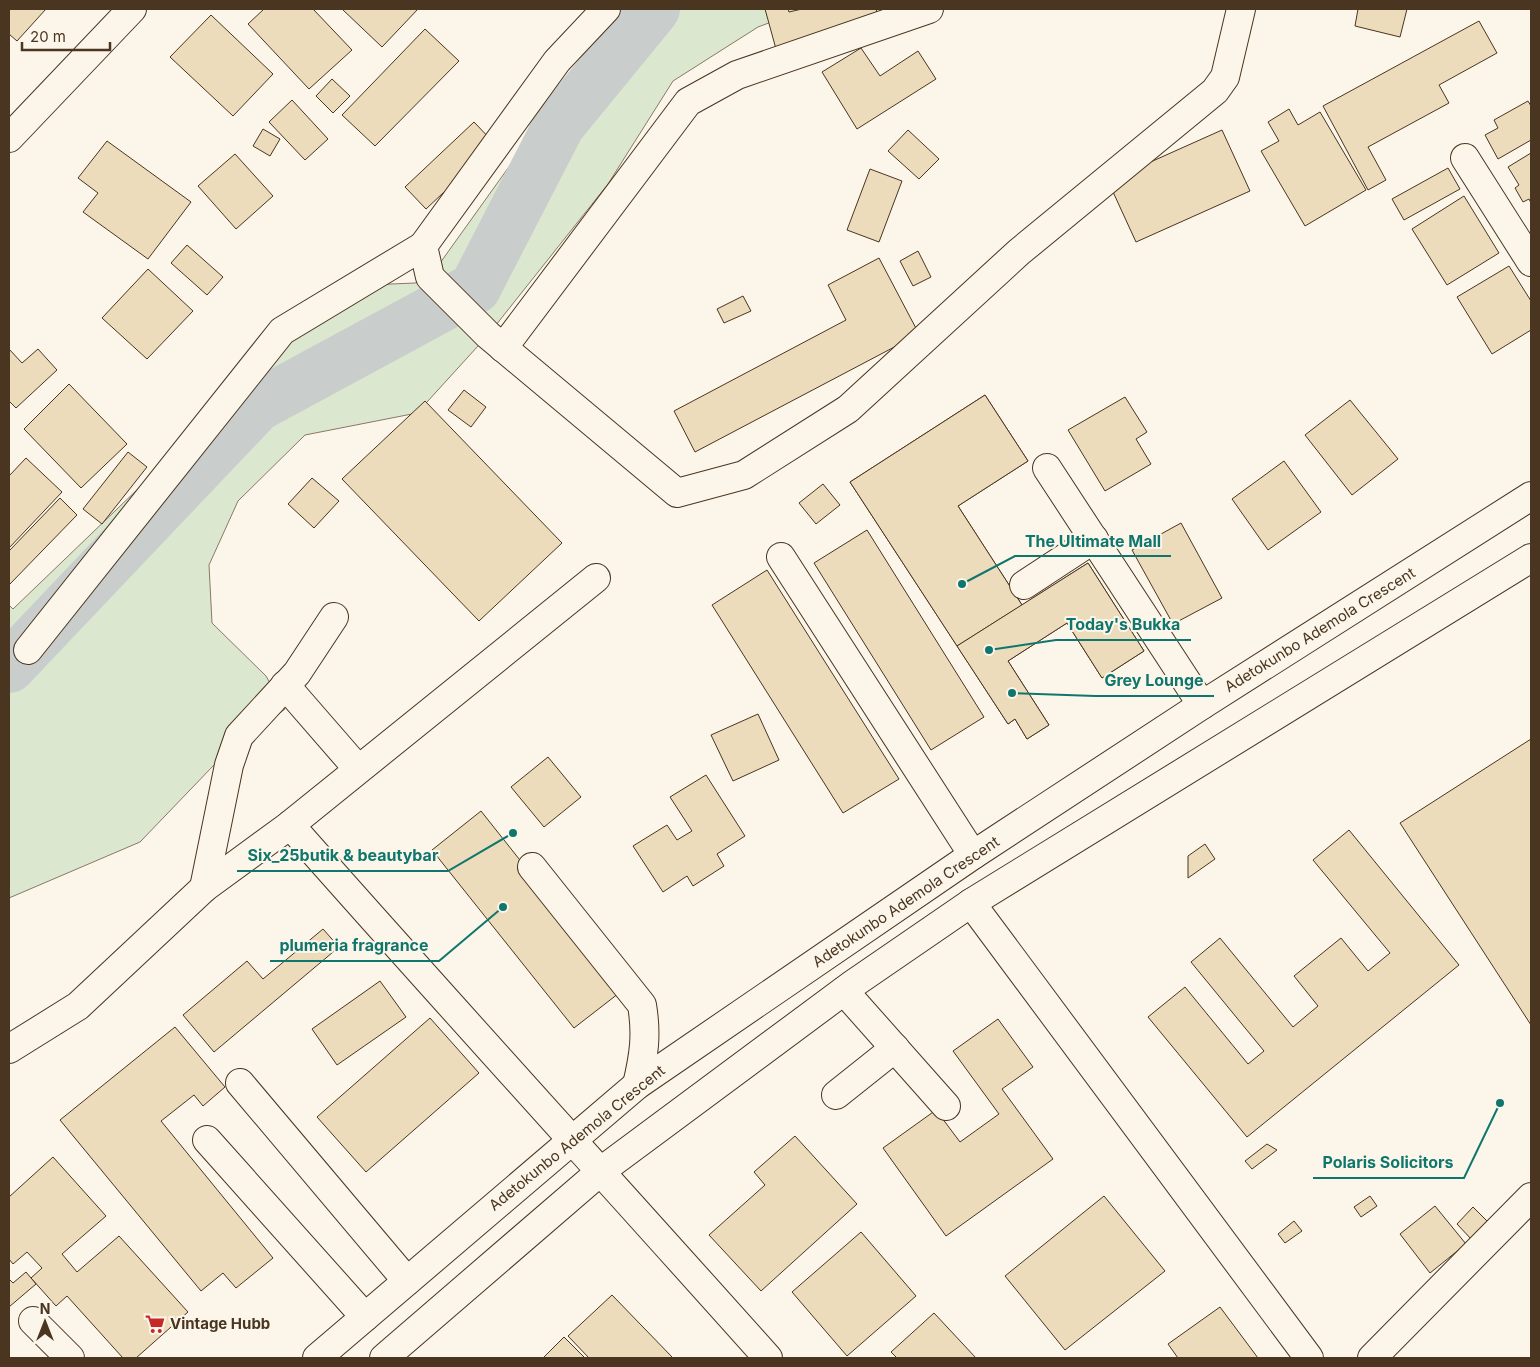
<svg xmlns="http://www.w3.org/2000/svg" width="1540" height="1367" font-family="Inter,sans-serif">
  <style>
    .green { fill: #dce7d0; stroke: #887966 }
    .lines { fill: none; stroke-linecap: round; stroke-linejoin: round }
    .river { stroke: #c9cecd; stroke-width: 52 }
    .building { fill: #ecdcbc; stroke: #4a3520 }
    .minor-casing { stroke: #4a3520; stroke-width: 30 }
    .major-casing { stroke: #4a3520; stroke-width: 30 }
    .minor { stroke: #fbf6e9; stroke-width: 28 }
    .major { stroke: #fbf6e9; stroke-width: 28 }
    .labels { text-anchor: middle; stroke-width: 4; stroke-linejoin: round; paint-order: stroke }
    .street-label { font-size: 15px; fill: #4a3520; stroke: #fbf6e9 }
    .poi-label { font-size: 15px; font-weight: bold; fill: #4a3520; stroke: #fbf6e9; text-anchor: start }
    .leader { fill: none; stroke: #0f766e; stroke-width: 2 }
    .callout-dot { fill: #0f766e; stroke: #fbf6e9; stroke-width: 2 }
    .callout-label { font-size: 16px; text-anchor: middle; font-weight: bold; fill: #0f766e; stroke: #fbf6e9; stroke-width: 4; stroke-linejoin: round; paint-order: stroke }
  </style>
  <rect width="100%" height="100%" fill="#fbf6e9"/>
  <path class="green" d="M 622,9 L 806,9 L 758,27 L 673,81 L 608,184 L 488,335 L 417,413 L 305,435 L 238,501 L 209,565 L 212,623 L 266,676 L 285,709 L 214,765 L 140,842 L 9,898 L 9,605 L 13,609 L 296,337 L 368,285 L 415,283 L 430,277 Z"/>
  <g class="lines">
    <path class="river" d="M 9,667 L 257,406 L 475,288 L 559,125 L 654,9"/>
  </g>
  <g class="building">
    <path d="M 9,9 L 46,9 L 17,41 L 9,34 Z"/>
    <path d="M 264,9 L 313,9 L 352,50 L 309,89 L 248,24 Z"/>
    <path d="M 342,9 L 418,9 L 382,47 Z"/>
    <path d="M 765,9 L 788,9 L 789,12 L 802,9 L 876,9 L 880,21 L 776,49 Z"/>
    <path d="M 1358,9 L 1407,9 L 1400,37 L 1355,26 Z"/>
    <path d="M 211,15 L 273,74 L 233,116 L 170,57 Z"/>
    <path d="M 1479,21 L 1497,53 L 1439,85 L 1449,103 L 1368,147 L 1386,180 L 1368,190 L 1323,106 Z"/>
    <path d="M 425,29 L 459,61 L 375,146 L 342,115 Z"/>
    <path d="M 861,48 L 880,76 L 918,51 L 936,79 L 857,129 L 822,72 Z"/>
    <path d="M 332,79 L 350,96 L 333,113 L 316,96 Z"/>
    <path d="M 292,100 L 328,139 L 305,160 L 269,122 Z"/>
    <path d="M 1528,101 L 1531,106 L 1531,140 L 1498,159 L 1485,135 L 1498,128 L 1494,120 Z"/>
    <path d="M 1289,109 L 1298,125 L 1320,112 L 1366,190 L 1305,226 L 1261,151 L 1279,141 L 1268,122 Z"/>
    <path d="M 474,122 L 495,144 L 426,209 L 405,187 Z"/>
    <path d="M 263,129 L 280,139 L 270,156 L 253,146 Z"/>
    <path d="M 908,130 L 939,159 L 919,179 L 888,151 Z"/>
    <path d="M 1222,130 L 1250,191 L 1136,242 L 1108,181 Z"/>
    <path d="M 107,141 L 191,202 L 148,259 L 83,212 L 98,193 L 78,178 Z"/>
    <path d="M 1531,153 L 1531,203 L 1529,199 L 1523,202 L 1515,188 L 1519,185 L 1508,167 Z"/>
    <path d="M 235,154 L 273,196 L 236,229 L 198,186 Z"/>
    <path d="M 1448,168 L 1460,189 L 1404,220 L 1392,199 Z"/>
    <path d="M 870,169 L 902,181 L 879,242 L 847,230 Z"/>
    <path d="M 1464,196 L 1499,253 L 1447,285 L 1412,229 Z"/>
    <path d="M 187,245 L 223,277 L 207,295 L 171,263 Z"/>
    <path d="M 918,251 L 931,277 L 913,286 L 900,261 Z"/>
    <path d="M 879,258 L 919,334 L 695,452 L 674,411 L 846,320 L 828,285 Z"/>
    <path d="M 1509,266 L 1531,301 L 1531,330 L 1492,354 L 1457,297 Z"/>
    <path d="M 148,269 L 193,311 L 147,359 L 102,318 Z"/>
    <path d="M 743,296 L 751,311 L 724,323 L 717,309 Z"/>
    <path d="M 9,349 L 22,363 L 38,349 L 57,370 L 16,408 L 9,401 Z"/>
    <path d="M 69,384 L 127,444 L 81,488 L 24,429 Z"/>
    <path d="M 464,390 L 486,407 L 471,427 L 448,410 Z"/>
    <path d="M 985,395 L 1028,461 L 958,506 L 1022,605 L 1088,563 L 1144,651 L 1102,678 L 1067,623 L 1008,661 L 1049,725 L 1027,739 L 1015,719 L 1008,724 L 850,482 Z"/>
    <path d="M 985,395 L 1028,461 L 958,506 L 1022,605 L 957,646 L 850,482 Z"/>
    <path d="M 1125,397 L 1147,432 L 1136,439 L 1151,464 L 1105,491 L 1068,430 Z"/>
    <path d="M 1350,400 L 1398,459 L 1352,495 L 1305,435 Z"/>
    <path d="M 425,401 L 562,543 L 479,621 L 342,479 Z"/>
    <path d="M 128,452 L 147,467 L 102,524 L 83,509 Z"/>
    <path d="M 26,458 L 62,492 L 9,548 L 9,476 Z"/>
    <path d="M 1284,461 L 1321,512 L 1268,550 L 1232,499 Z"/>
    <path d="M 312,478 L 339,501 L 314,528 L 288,504 Z"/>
    <path d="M 823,484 L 840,505 L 816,524 L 799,503 Z"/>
    <path d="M 60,498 L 77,515 L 9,585 L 9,551 Z"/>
    <path d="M 1181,523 L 1222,598 L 1173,624 L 1132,550 Z"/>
    <path d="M 867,530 L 984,717 L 931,750 L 814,563 Z"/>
    <path d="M 1088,563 L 1144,651 L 1102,678 L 1067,623 L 1008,661 L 1049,725 L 1027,739 L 1015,719 L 1008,724 L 957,646 Z"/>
    <path d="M 767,570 L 899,779 L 843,813 L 712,605 Z"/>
    <path d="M 758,714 L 779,760 L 733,781 L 711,735 Z"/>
    <path d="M 1531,739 L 1531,1025 L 1400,823 Z"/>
    <path d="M 548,757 L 581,797 L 544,827 L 511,787 Z"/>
    <path d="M 706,775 L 745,836 L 717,854 L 724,866 L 693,886 L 687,876 L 663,892 L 633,846 L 667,825 L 677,840 L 692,831 L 670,797 Z"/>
    <path d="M 481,811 L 623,990 L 574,1028 L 432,850 Z"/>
    <path d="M 1349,830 L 1459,965 L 1247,1137 L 1148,1017 L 1185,987 L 1248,1064 L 1264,1051 L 1191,962 L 1220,938 L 1293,1027 L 1318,1006 L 1294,976 L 1341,938 L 1368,971 L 1390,953 L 1313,860 Z"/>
    <path d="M 1205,844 L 1215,859 L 1188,878 L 1188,856 Z"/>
    <path d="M 323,929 L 339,947 L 214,1052 L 183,1015 L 247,961 L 263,979 Z"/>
    <path d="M 380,981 L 406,1017 L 337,1065 L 312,1029 Z"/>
    <path d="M 430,1018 L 479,1073 L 366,1172 L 317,1117 Z"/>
    <path d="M 998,1019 L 1033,1067 L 1002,1089 L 1053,1159 L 946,1236 L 883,1148 L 936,1110 L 960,1142 L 999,1114 L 953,1051 Z"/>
    <path d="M 175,1027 L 225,1087 L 203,1106 L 194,1095 L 161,1121 L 273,1258 L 236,1288 L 223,1273 L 201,1291 L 60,1120 Z"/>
    <path d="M 795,1136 L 857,1204 L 761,1291 L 709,1235 L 765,1185 L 754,1172 Z"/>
    <path d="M 1267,1144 L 1277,1150 L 1252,1169 L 1245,1161 Z"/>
    <path d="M 53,1157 L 106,1216 L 62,1254 L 77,1272 L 119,1236 L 188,1312 L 136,1358 L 123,1358 L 67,1296 L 56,1306 L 31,1278 L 42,1268 L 27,1252 L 13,1264 L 9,1259 L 9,1197 Z"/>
    <path d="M 1104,1196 L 1165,1271 L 1065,1350 L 1005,1276 Z"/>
    <path d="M 1370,1196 L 1377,1206 L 1361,1217 L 1354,1207 Z"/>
    <path d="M 1435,1206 L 1466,1244 L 1430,1273 L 1400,1234 Z"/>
    <path d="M 1473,1207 L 1489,1223 L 1472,1240 L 1457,1224 Z"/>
    <path d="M 1294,1221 L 1302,1231 L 1285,1243 L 1278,1234 Z"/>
    <path d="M 861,1232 L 916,1296 L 847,1356 L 792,1292 Z"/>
    <path d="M 26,1272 L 36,1284 L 9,1307 L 9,1279 L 13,1283 Z"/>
    <path d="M 612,1295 L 673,1358 L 589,1358 L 568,1336 Z"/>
    <path d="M 1220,1307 L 1258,1358 L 1178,1358 L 1168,1344 Z"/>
    <path d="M 934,1313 L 976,1358 L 897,1358 L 891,1352 Z"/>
    <path d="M 564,1337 L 585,1358 L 543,1358 Z"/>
  </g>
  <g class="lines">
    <defs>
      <g id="minor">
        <path d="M 606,9 L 557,61 L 423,246 L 430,277 L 488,335 L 677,493 L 744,475 L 848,409 L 1019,252 L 1215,91 L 1225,77 L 1241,9"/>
        <path d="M 9,138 L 132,9"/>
        <path d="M 1465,158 L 1531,262"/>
        <path d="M 503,348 L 688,102 L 737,75 L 929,9"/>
        <path d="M 1047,468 L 1202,705"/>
        <path d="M 781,557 L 973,855"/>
        <path d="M 1024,585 L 1094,539"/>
        <path d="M 28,650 L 282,331 L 423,246"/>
        <path d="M 285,685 L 358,769"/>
        <path d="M 290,825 C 448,1004 609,1180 768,1358"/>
        <path d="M 532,867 L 642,1005 C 647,1035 644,1055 637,1085"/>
        <path d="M 204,888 L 229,765 L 239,736 L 297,673 L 334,617"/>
        <path d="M 971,903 L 1309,1358"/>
        <path d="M 844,991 L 946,1106"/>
        <path d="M 9,1049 L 78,1006 L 204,888 L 290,825 L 596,578"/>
        <path d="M 240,1083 L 407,1281"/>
        <path d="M 836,1095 L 895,1048"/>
        <path d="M 207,1140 L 365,1317"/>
        <path d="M 33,1321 L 70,1358"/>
        <path d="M 1372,1358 L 1531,1197"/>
      </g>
      <g id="major">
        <path d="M 317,1358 L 637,1085 L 973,855 L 1202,705 L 1531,496"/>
        <path d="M 384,1358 L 601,1171 L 853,984 L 971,903 L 1531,558"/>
      </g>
    </defs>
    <use href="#minor" class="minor-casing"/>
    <use href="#major" class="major-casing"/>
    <use href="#minor" class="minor"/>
    <use href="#major" class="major"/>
  </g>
  <defs>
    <symbol id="supermarket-bare" viewBox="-9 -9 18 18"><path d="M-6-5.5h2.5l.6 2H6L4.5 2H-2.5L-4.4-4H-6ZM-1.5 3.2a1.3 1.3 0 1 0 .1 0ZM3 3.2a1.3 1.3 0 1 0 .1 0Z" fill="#c62828" stroke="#fbf6e9" stroke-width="2.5" paint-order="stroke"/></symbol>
  </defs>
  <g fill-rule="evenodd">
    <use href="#supermarket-bare" x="141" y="1310" width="28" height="28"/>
  </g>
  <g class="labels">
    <g class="street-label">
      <text transform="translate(1320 630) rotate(-32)" y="5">Adetokunbo Ademola Crescent</text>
      <text transform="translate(906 902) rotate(-34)" y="5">Adetokunbo Ademola Crescent</text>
      <text transform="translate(577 1138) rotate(-39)" y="5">Adetokunbo Ademola Crescent</text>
    </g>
    <g class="poi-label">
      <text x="170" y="1329">Vintage Hubb</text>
    </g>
  </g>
  <path class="leader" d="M962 584L1015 556H1171M989 650L1056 640H1191M1012 693L1095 696H1214M513 833L448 871H237M503 907L439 961H270M1500 1103L1464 1178H1313"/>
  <g class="callout-dot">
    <circle cx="962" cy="584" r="5"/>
    <circle cx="989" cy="650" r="5"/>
    <circle cx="1012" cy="693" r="5"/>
    <circle cx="513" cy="833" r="5"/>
    <circle cx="503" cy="907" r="5"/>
    <circle cx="1500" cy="1103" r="5"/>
  </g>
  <g class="callout-label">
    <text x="1093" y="547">The Ultimate Mall</text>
    <text x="1123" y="630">Today's Bukka</text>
    <text x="1154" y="686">Grey Lounge</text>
    <text x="343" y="861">Six_25butik &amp; beautybar</text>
    <text x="354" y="951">plumeria fragrance</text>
    <text x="1388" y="1168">Polaris Solicitors</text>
  </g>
  <rect width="1540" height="1367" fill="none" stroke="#4a3520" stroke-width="20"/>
  <g transform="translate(45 1322)" stroke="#fbf6e9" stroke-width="4" paint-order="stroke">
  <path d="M0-4L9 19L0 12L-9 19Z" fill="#4a3520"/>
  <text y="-8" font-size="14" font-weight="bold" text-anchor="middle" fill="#4a3520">N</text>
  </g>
  <path d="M22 42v8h88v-8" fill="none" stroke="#4a3520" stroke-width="2.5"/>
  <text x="30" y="42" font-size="15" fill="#4a3520" stroke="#fbf6e9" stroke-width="4" paint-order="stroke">20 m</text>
</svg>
